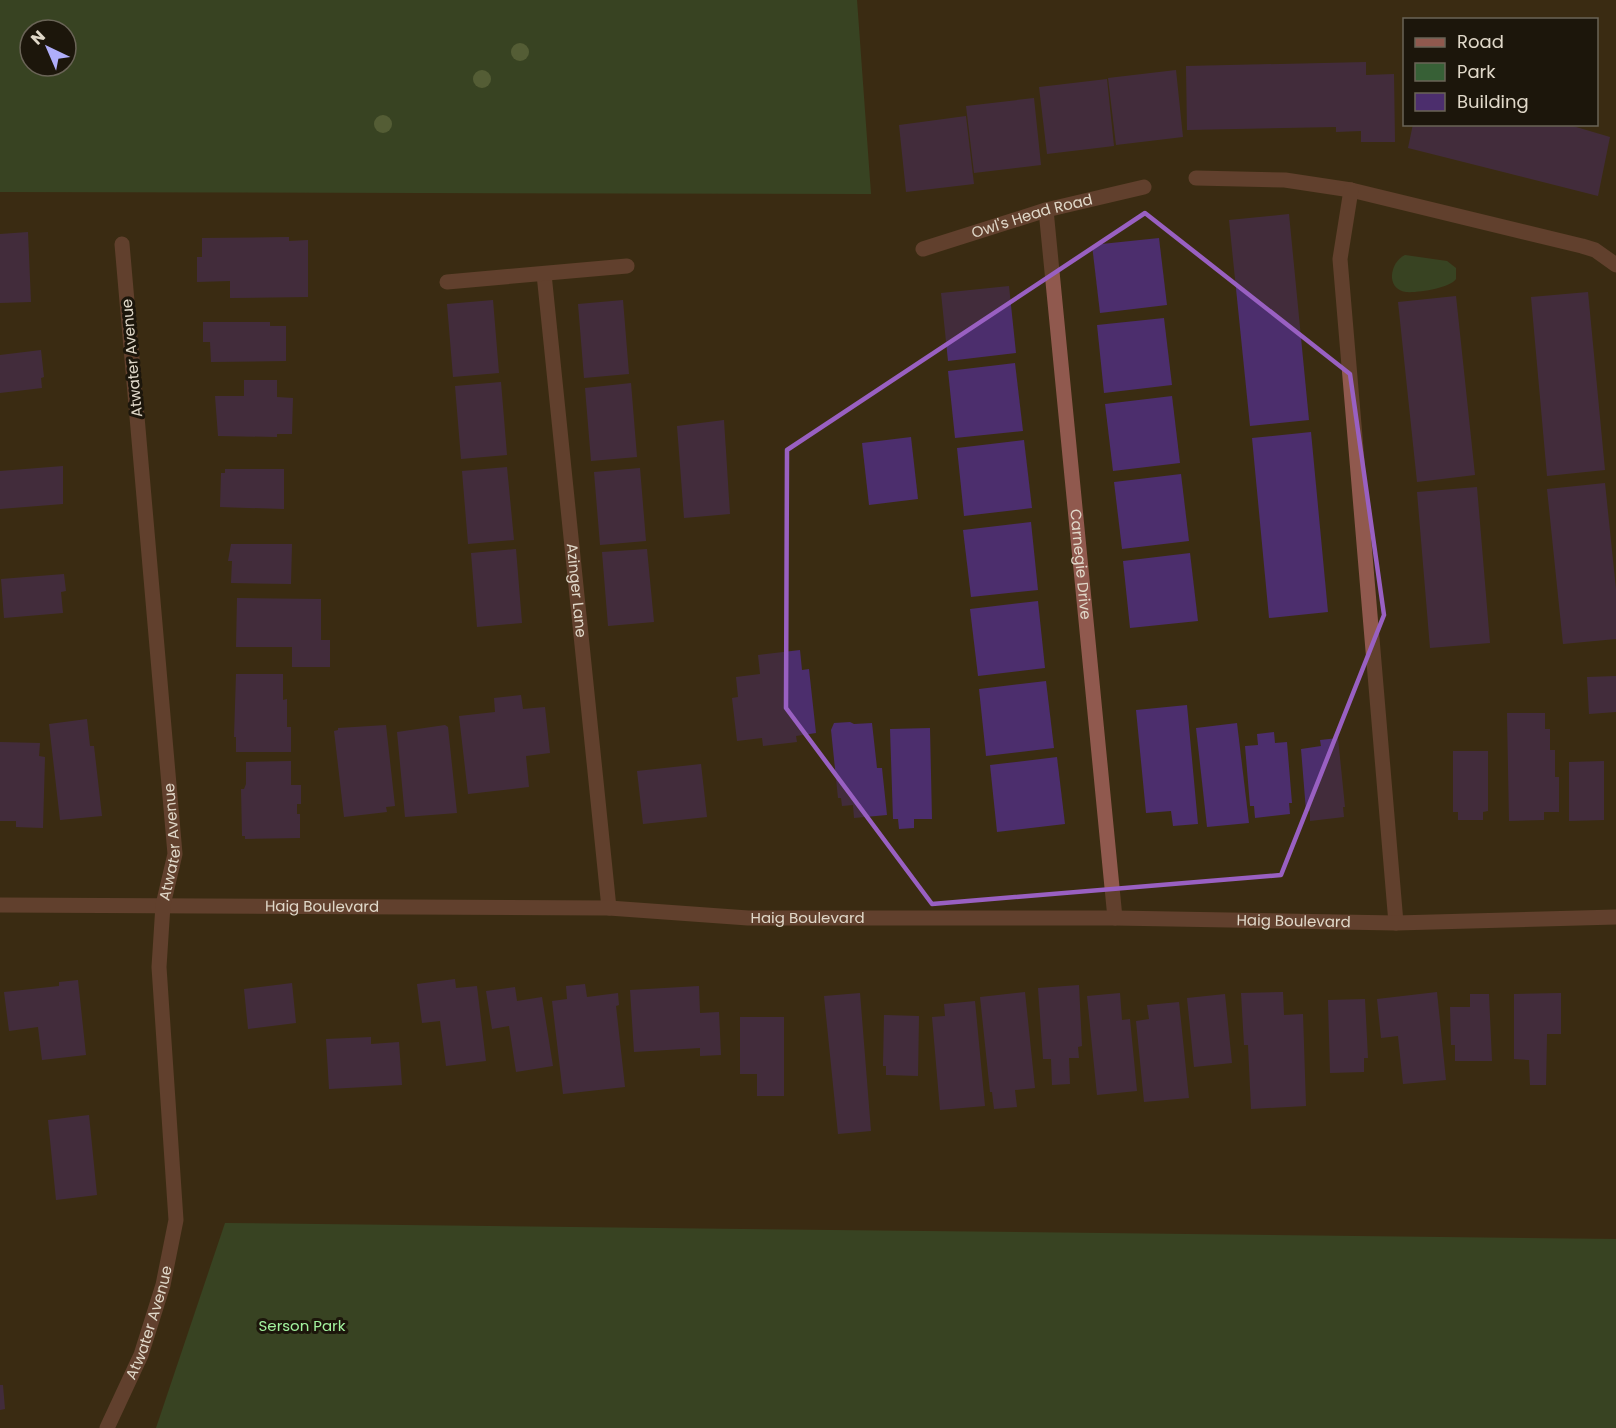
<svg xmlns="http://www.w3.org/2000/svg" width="1616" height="1428" font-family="Poppins,sans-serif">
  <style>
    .green { fill: #376036; fill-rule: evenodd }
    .building { fill: #4c2e6d }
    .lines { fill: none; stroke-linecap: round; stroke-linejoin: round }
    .lane { stroke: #90594e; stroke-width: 15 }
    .street { stroke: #90594e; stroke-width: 15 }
    .tree { fill: #749960 }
    .marked { fill: none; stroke: #9960c2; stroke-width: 4.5; stroke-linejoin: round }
    .labels { text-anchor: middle; stroke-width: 6; stroke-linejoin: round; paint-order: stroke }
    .street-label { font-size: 15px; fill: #e0d8c9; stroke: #1c160b }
    .park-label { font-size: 15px; fill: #a3f39f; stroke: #1c160b }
  </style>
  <rect width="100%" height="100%" fill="#3a2c12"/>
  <g class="green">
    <path d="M 0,0 L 857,0 L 871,194 L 0,192 ZM 30,30 L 66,30 L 66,66 L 30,66 Z"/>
    <path d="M 1405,255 L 1447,261 L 1456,268 L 1456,279 C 1450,288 1417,293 1406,292 C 1385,289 1390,262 1405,255 Z"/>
    <path d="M 225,1223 L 1616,1239 L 1616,1428 L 156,1428 Z"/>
  </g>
  <g class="building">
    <path d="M 1366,62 L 1366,75 L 1394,74 L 1395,142 L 1361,142 L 1361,131 L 1336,132 L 1336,127 L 1187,130 L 1186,66 Z"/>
    <path d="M 1176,70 L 1183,137 L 1116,145 L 1108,78 Z"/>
    <path d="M 1107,79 L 1114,146 L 1047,154 L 1039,87 Z"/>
    <path d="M 1034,98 L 1041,165 L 974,173 L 966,106 Z"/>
    <path d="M 966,116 L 974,184 L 906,192 L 899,125 Z"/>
    <path d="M 1413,124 L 1566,124 L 1610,137 L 1598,196 L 1408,148 Z"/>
    <path d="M 1289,214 L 1309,420 L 1250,426 L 1229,220 Z"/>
    <path d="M 28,232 L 31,302 L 0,303 L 0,234 Z"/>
    <path d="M 289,237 L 289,241 L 308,240 L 308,297 L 230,298 L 230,281 L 197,282 L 197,257 L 202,257 L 202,238 Z"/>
    <path d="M 1159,238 L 1167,305 L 1100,313 L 1092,245 Z"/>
    <path d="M 1009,286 L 1016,353 L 948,361 L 941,293 Z"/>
    <path d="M 1588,292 L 1605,470 L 1547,476 L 1531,297 Z"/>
    <path d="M 1456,296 L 1475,475 L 1417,482 L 1398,302 Z"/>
    <path d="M 493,300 L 499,373 L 453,377 L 447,304 Z"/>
    <path d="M 623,300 L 629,374 L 584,378 L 578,304 Z"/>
    <path d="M 1164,318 L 1172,385 L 1104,393 L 1097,325 Z"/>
    <path d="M 203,322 L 270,322 L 270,326 L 286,326 L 286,361 L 211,362 L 210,342 L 203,342 Z"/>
    <path d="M 41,350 L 44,377 L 41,378 L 42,388 L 0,393 L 0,355 Z"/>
    <path d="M 1015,363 L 1023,431 L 955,438 L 948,371 Z"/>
    <path d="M 244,380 L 277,380 L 277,397 L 293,398 L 292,434 L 277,434 L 277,437 L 218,436 L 215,396 L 244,396 Z"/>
    <path d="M 501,382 L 507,455 L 461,459 L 455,386 Z"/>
    <path d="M 631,383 L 637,457 L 591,461 L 585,388 Z"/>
    <path d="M 1172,396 L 1180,463 L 1113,471 L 1105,404 Z"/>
    <path d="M 724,420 L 730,514 L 684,518 L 677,426 Z"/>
    <path d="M 1311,432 L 1328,612 L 1269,618 L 1252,438 Z"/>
    <path d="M 911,437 L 918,499 L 869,505 L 862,443 Z"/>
    <path d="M 1024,440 L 1032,508 L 964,516 L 957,448 Z"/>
    <path d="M 63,466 L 63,504 L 0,509 L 0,471 Z"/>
    <path d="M 507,467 L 514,540 L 468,544 L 462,471 Z"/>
    <path d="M 640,468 L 646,541 L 600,545 L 594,472 Z"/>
    <path d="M 225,469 L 284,469 L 284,509 L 220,507 L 221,473 L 225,473 Z"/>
    <path d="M 1181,474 L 1189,541 L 1122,549 L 1114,482 Z"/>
    <path d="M 1605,483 L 1616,589 L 1616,639 L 1563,644 L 1547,489 Z"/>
    <path d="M 1477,487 L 1490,643 L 1430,648 L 1417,492 Z"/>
    <path d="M 1031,522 L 1038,590 L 971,597 L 963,530 Z"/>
    <path d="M 231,544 L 292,544 L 291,584 L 231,583 L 232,561 L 228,561 Z"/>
    <path d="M 516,549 L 522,623 L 477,627 L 471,553 Z"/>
    <path d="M 647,549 L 654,622 L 608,626 L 602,552 Z"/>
    <path d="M 1190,553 L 1198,621 L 1130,628 L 1123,561 Z"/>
    <path d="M 64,574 L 66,591 L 61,592 L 63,613 L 4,618 L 1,579 Z"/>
    <path d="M 237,598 L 321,599 L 321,640 L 330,640 L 330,667 L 292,667 L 292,647 L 236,647 Z"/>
    <path d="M 1038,601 L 1045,668 L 978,676 L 970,609 Z"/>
    <path d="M 800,650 L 802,670 L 809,669 L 816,733 L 796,736 L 797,742 L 763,746 L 762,738 L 737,741 L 732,698 L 738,697 L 736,677 L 760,674 L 758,655 Z"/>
    <path d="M 236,674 L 283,674 L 283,700 L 287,699 L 287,727 L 291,727 L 291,752 L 236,752 L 236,737 L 234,737 Z"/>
    <path d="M 1616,676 L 1616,712 L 1589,714 L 1587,677 Z"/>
    <path d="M 1046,681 L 1054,748 L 986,756 L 979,689 Z"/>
    <path d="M 521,695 L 523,709 L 545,707 L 550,753 L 526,756 L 529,787 L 468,794 L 459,716 L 495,712 L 494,698 Z"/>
    <path d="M 1187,705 L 1198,824 L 1173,826 L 1171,811 L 1146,813 L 1136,710 Z"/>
    <path d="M 1507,713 L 1545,713 L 1545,729 L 1550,729 L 1550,750 L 1555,750 L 1555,777 L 1559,777 L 1559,812 L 1544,812 L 1544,820 L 1509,821 Z"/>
    <path d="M 87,719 L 90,746 L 94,746 L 102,816 L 60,820 L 49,724 Z"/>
    <path d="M 850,722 L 854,724 L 872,723 L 877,768 L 882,768 L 887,815 L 854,818 L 853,805 L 842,806 L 841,798 L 838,798 L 831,730 L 834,723 Z"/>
    <path d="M 1237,723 L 1249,823 L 1207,827 L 1196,728 Z"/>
    <path d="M 386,725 L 395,806 L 386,807 L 387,812 L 344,817 L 334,731 L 338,730 L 338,728 Z"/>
    <path d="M 445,725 L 448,727 L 457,813 L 405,817 L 397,732 Z"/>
    <path d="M 930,728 L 932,819 L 914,819 L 914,828 L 899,829 L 898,819 L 893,819 L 890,729 Z"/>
    <path d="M 1274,732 L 1275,743 L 1287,742 L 1292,803 L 1289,803 L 1290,814 L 1255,818 L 1254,806 L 1250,806 L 1245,746 L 1258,745 L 1257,734 Z"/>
    <path d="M 1338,738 L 1345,807 L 1343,807 L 1344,817 L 1310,821 L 1310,811 L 1306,811 L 1301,749 L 1321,746 L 1320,740 Z"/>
    <path d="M 0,742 L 40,743 L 39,756 L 45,757 L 43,828 L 16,827 L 16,821 L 0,821 Z"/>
    <path d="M 1453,751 L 1488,751 L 1488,811 L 1483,812 L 1483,820 L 1458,820 L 1458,812 L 1453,812 Z"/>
    <path d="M 1057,757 L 1065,824 L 997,832 L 990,765 Z"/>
    <path d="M 291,761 L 291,785 L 301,785 L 301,804 L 297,804 L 297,814 L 300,814 L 300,838 L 245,839 L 245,836 L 242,836 L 241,789 L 244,789 L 246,784 L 246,762 Z"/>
    <path d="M 1604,761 L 1604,820 L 1569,821 L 1569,762 Z"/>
    <path d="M 701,764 L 707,817 L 643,824 L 637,771 Z"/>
    <path d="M 455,979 L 456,988 L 477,986 L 486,1061 L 446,1066 L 440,1021 L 422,1023 L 417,984 Z"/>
    <path d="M 78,980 L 86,1055 L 42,1060 L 38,1027 L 9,1031 L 4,992 L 59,986 L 59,982 Z"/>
    <path d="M 292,983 L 296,1023 L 248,1029 L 244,989 Z"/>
    <path d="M 585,984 L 587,997 L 618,993 L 619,1005 L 616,1006 L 625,1087 L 563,1094 L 552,1001 L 567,999 L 566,986 Z"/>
    <path d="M 1079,985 L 1082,1046 L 1078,1047 L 1079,1058 L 1069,1058 L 1070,1084 L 1052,1085 L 1051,1059 L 1043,1059 L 1038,988 Z"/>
    <path d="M 699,986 L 700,1013 L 719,1012 L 721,1055 L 700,1056 L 700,1048 L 634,1052 L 630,990 Z"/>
    <path d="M 515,987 L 517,1001 L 542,997 L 553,1066 L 516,1072 L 509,1026 L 492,1029 L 486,991 Z"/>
    <path d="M 1025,992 L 1035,1088 L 1015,1090 L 1017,1107 L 994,1109 L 992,1092 L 990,1092 L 980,997 Z"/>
    <path d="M 1283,992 L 1284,1015 L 1303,1014 L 1306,1106 L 1251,1109 L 1248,1045 L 1244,1045 L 1241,993 Z"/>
    <path d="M 1437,992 L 1446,1080 L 1403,1084 L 1398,1036 L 1381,1038 L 1377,999 Z"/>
    <path d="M 860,993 L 871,1131 L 838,1134 L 824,996 Z"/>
    <path d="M 1120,993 L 1122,1020 L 1130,1019 L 1137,1091 L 1097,1095 L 1087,996 Z"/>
    <path d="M 1561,993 L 1561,1034 L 1547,1034 L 1546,1085 L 1530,1085 L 1529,1060 L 1514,1059 L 1514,994 Z"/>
    <path d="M 1225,994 L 1232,1063 L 1194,1067 L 1187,998 Z"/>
    <path d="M 1470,994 L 1489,994 L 1492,1061 L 1455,1061 L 1455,1045 L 1451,1045 L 1450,1007 L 1470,1007 Z"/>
    <path d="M 1365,999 L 1368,1058 L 1364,1058 L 1364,1072 L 1330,1073 L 1328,1000 Z"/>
    <path d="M 975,1001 L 985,1106 L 940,1110 L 932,1017 L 945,1016 L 944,1004 Z"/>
    <path d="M 1179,1002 L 1189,1098 L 1144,1102 L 1136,1021 L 1149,1019 L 1147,1005 Z"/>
    <path d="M 884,1015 L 919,1016 L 918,1076 L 886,1075 L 886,1066 L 883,1066 Z"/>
    <path d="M 740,1017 L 784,1017 L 784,1096 L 757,1096 L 757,1074 L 740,1074 Z"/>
    <path d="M 371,1037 L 371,1044 L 399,1042 L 402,1085 L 329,1089 L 326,1039 Z"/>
    <path d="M 89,1115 L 97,1195 L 56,1200 L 48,1120 Z"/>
    <path d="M 0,1385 L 3,1385 L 5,1409 L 0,1410 Z"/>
  </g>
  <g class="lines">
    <g class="lane">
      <path d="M 1196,178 L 1285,180 L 1351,190 L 1582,246 L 1595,250 L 1616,265"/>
      <path d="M 1351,190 L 1340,259 L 1396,923"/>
      <path id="s1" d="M 1046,210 L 1115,918"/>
      <path id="s2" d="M 544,274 L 609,908"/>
      <path d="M 447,282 L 627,266"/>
    </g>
    <g class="street">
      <path id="s3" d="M 923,249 L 1046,210 L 1144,187"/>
      <path id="s4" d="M 0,905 L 609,908 L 748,918 L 1115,918 L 1396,923 L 1616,917"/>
      <path id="s5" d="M 107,1428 L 141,1355 L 163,1285 L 176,1220 L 159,967 L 163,905 L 175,854 L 122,244"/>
    </g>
  </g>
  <g class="tree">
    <circle cx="520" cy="52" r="9"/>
    <circle cx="482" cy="79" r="9"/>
    <circle cx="383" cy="124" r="9"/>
  </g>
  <path d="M0 0H1616V1428H0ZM 1145,213 L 1350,374 L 1384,615 L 1281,875 L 932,904 L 786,708 L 787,450 Z" fill="#3a2c12" fill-opacity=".55" fill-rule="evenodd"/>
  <path class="marked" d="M 1145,213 L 1350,374 L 1384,615 L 1281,875 L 932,904 L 786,708 L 787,450 Z"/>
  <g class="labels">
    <g class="street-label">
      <text dy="5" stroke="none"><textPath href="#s3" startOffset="114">Owl's Head Road</textPath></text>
      <text transform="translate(132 358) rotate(-95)" y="5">Atwater Avenue</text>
      <text dy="5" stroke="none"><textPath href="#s1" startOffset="356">Carnegie Drive</textPath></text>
      <text dy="5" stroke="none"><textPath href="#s2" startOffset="318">Azinger Lane</textPath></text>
      <text dy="5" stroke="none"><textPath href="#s5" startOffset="600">Atwater Avenue</textPath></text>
      <text dy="5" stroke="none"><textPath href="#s4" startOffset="322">Haig Boulevard</textPath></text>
      <text dy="5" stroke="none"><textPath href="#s4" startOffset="808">Haig Boulevard</textPath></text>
      <text dy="5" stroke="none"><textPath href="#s4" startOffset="1294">Haig Boulevard</textPath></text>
      <text dy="5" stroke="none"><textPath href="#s5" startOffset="114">Atwater Avenue</textPath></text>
    </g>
    <g class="park-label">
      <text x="302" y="1331">Serson Park</text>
    </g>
  </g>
  <rect x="1403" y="18" width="195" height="108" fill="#1c160b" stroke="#6a6457" stroke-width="1.5"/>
  <rect x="1415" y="38" width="30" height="9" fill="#90594e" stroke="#6a6457" stroke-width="1.5"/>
  <text x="1457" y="48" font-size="18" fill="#e0d8c9">Road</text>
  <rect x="1415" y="63" width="30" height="18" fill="#376036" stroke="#6a6457" stroke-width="1.5"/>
  <text x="1457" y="78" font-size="18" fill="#e0d8c9">Park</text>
  <rect x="1415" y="93" width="30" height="18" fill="#4c2e6d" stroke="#6a6457" stroke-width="1.5"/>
  <text x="1457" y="108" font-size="18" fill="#e0d8c9">Building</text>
  <g transform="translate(48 48) rotate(316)"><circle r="28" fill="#1c160b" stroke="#6a6457" stroke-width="1.5"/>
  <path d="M0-4.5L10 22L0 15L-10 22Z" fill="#afaefa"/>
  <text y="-9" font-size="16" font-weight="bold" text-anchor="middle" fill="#e0d8c9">N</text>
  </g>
</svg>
